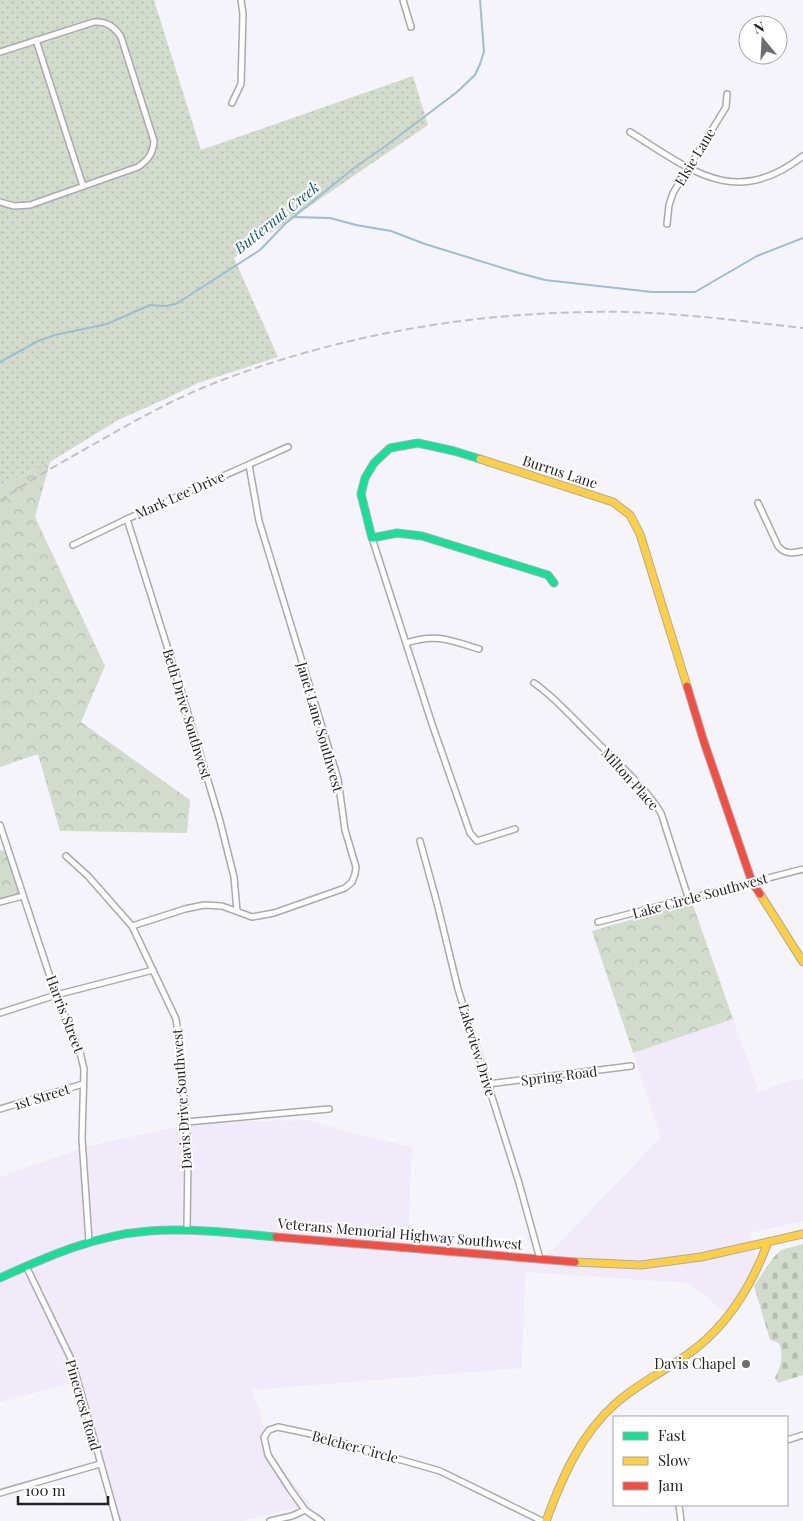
<svg xmlns="http://www.w3.org/2000/svg" width="803" height="1521" font-family="'Playfair Display',serif">
  <style>
    .commercial { fill: #f1ebf9 }
    .green { fill: url(#green-dots) }
    .forest { fill: url(#forest-crowns) }
    .cemetery { fill: url(#cemetery-stones) }
    .lines { fill: none; stroke-linecap: round; stroke-linejoin: round }
    .stream { stroke: #9cbfd0; stroke-width: 2 }
    .street-casing { stroke: #aaaaae; stroke-width: 8 }
    .fast-casing { stroke: #aaaaae; stroke-width: 9 }
    .slow-casing { stroke: #aaaaae; stroke-width: 9 }
    .jam-casing { stroke: #aaaaae; stroke-width: 9 }
    .street { stroke: #fdfdfe; stroke-width: 5 }
    .fast { stroke: #16e098; stroke-width: 7 }
    .slow { stroke: #ffcf43; stroke-width: 7 }
    .jam { stroke: #f24e42; stroke-width: 7 }
    .rail { stroke: #c1c1c2; stroke-width: 2; stroke-dasharray: 8 4; stroke-linecap: butt }
    .poi-dot { fill: #6c6c71; stroke: #fff; stroke-width: 2 }
    .labels { text-anchor: middle; stroke-width: 4; stroke-linejoin: round; paint-order: stroke }
    .street-label { font-size: 14px; fill: #232327; stroke: #fff }
    .poi-label { font-size: 14px; fill: #232327; stroke: #fff; text-anchor: end }
    .water-label { font-size: 15px; font-style: italic; fill: #11536b; stroke: #fff }
  </style>
  <defs>
    <pattern id="green-dots" width="8" height="8" patternUnits="userSpaceOnUse" patternTransform="scale(1.25)"><rect width="8" height="8" fill="#d3dbcd"/><path d="M2 2h.1M6 6h.1" fill="none" stroke="#b5bcb0" stroke-width="1.8" stroke-linecap="round"/></pattern>
    <pattern id="forest-crowns" width="20" height="18" patternUnits="userSpaceOnUse" patternTransform="scale(1.25)"><rect width="20" height="18" fill="#d3dbcd"/><path d="M2 6a3 3 0 1 1 6 0M12 15a3 3 0 1 1 6 0" fill="none" stroke="#b5bcb0"/></pattern>
    <pattern id="cemetery-stones" width="16" height="16" patternUnits="userSpaceOnUse" patternTransform="scale(1.25)"><rect width="16" height="16" fill="#d3dbcd"/><path d="M2 7V4a2 2 0 0 1 4 0v3zM10 15v-3a2 2 0 0 1 4 0v3z" fill="#b5bcb0"/></pattern>
  </defs>
  <rect width="100%" height="100%" fill="#f4f4fa"/>
  <path class="commercial" d="M 733,1019 L 759,1092 L 792,1080 L 803,1079 L 803,1221 L 750,1233 L 757,1262 L 743,1288 L 725,1312 L 689,1283 L 525,1272 L 522,1368 L 252,1390 L 267,1435 L 268,1451 L 310,1504 L 243,1521 L 121,1521 L 79,1381 L 0,1402 L 0,1177 L 88,1146 L 200,1122 L 308,1120 L 356,1134 L 412,1147 L 408,1248 L 547,1256 L 661,1137 L 633,1053 Z"/>
  <path class="green" d="M 0,0 L 154,0 L 201,150 L 413,76 L 428,125 L 234,258 L 278,357 L 198,383 L 163,400 L 118,420 L 50,462 L 0,486 Z"/>
  <g class="forest">
    <path d="M 50,462 L 35,517 L 105,666 L 81,722 L 190,800 L 187,833 L 60,831 L 38,754 L 0,767 L 0,486 Z"/>
    <path d="M 0,850 L 10,852 L 24,895 L 0,900 Z"/>
    <path d="M 692,902 L 733,1019 L 633,1053 L 592,931 Z"/>
  </g>
  <path class="cemetery" d="M 803,1244 L 803,1375 L 778,1383 L 775,1378 C 781,1365 784,1357 779,1343 L 770,1340 L 754,1286 L 773,1258 L 781,1250 Z"/>
  <g class="lines">
    <g class="stream">
      <path d="M 293,217 L 330,218 L 356,225 L 391,231 L 425,244 L 519,273 L 545,280 L 652,292 L 695,292 L 757,256 L 803,238"/>
      <path d="M 0,362 L 38,341 L 55,335 L 107,324 L 150,305 L 165,306 L 176,304 L 260,250 L 285,224 L 354,168 L 387,145 L 457,92 L 475,75 L 480,64 L 484,52 L 480,0"/>
    </g>
    <defs>
      <g id="street">
        <path d="M 403,0 L 411,27"/>
        <path d="M 36,40 L 83,186"/>
        <path d="M 0,52 L 94,22 C 107,21 115,27 121,37 L 154,141 C 153,154 148,160 138,167 L 30,205 L 14,206 L 0,202"/>
        <path d="M 232,103 L 241,84 L 243,14 L 241,0"/>
        <path d="M 630,132 C 690,169 735,210 803,156"/>
        <path d="M 667,224 L 669,205 L 673,193 L 726,107 L 727,94"/>
        <path d="M 758,503 L 778,546 C 785,555 793,553 803,551"/>
        <path d="M 127,519 L 183,697 L 220,821 L 234,877 L 237,911"/>
        <path d="M 372,538 L 432,724 L 470,833 L 477,841 L 515,829"/>
        <path d="M 73,545 L 127,519 L 288,447"/>
        <path d="M 406,643 C 436,633 450,640 479,649"/>
        <path d="M 534,683 C 556,698 574,720 593,738 C 616,762 643,784 661,813 L 689,900"/>
        <path d="M 0,825 L 56,995 L 80,1052 L 84,1069 L 82,1139 L 89,1241"/>
        <path d="M 420,841 L 437,903 L 458,989 L 519,1183 L 540,1259"/>
        <path d="M 66,856 L 88,876 L 132,926 L 176,1019 L 180,1048 L 186,1122 L 188,1155 L 187,1229"/>
        <path d="M 0,902 L 23,896"/>
        <path d="M 598,922 L 803,869"/>
        <path d="M 132,926 L 185,909 L 204,905 L 222,906 L 252,917 L 274,913 L 345,888 L 352,882 L 355,874 L 356,867 L 345,830 L 338,779 L 259,521 L 249,465"/>
        <path d="M 0,1013 L 56,995 L 153,970"/>
        <path d="M 488,1084 L 631,1066"/>
        <path d="M 0,1109 L 83,1084"/>
        <path d="M 186,1122 L 329,1109"/>
        <path d="M 26,1266 L 72,1361 L 117,1521"/>
        <path d="M 787,1440 L 803,1435"/>
        <path d="M 0,1493 L 100,1464"/>
        <path d="M 679,1505 L 681,1521"/>
        <path d="M 270,1521 L 292,1516 L 305,1510"/>
        <path d="M 321,1521 L 305,1510 L 290,1489 L 268,1455 L 264,1437 L 269,1430 L 278,1427 L 311,1434 L 440,1471 L 542,1521"/>
      </g>
      <g id="fast">
        <path d="M 480,459 L 454,451 L 418,443 L 390,448 L 374,463 L 365,478 L 361,494 L 372,538 L 397,533 L 422,536 L 548,575 L 554,583"/>
        <path d="M 0,1278 C 48,1256 96,1235 149,1231 C 191,1228 234,1233 276,1237"/>
      </g>
      <g id="slow">
        <path d="M 480,459 L 613,502 L 630,515 L 640,534 L 687,686"/>
        <path d="M 760,894 L 803,962"/>
        <path d="M 575,1262 L 641,1265 L 701,1257 L 803,1234"/>
        <path d="M 546,1521 C 562,1478 580,1435 615,1404 C 636,1385 661,1373 684,1357 C 726,1329 751,1288 768,1242"/>
      </g>
      <g id="jam">
        <path d="M 687,686 L 704,742 L 752,882 L 760,894"/>
        <path d="M 276,1237 L 575,1262"/>
      </g>
    </defs>
    <use href="#street" class="street-casing"/>
    <use href="#fast" class="fast-casing"/>
    <use href="#slow" class="slow-casing"/>
    <use href="#jam" class="jam-casing"/>
    <use href="#street" class="street"/>
    <use href="#fast" class="fast"/>
    <use href="#slow" class="slow"/>
    <use href="#jam" class="jam"/>
    <path class="rail" d="M 0,501 C 30,480 62,462 94,444 C 131,423 168,402 207,386 C 327,338 458,314 588,312 C 660,310 731,320 803,328"/>
  </g>
  <circle class="poi-dot" cx="746" cy="1364" r="5"/>
  <g class="labels">
    <g class="street-label">
      <text transform="translate(695 157) rotate(-59)" y="5">Elsie Lane</text>
      <text transform="translate(560 472) rotate(18)" y="5">Burrus Lane</text>
      <text transform="translate(180 495) rotate(-24)" y="5">Mark Lee Drive</text>
      <text transform="translate(187 714) rotate(73)" y="5">Beth Drive Southwest</text>
      <text transform="translate(320 727) rotate(74)" y="5">Janet Lane Southwest</text>
      <text transform="translate(630 779) rotate(48)" y="5">Milton Place</text>
      <text transform="translate(700 896) rotate(-15)" y="5">Lake Circle Southwest</text>
      <text transform="translate(65 1014) rotate(69)" y="5">Harris Street</text>
      <text transform="translate(477 1050) rotate(73)" y="5">Lakeview Drive</text>
      <text transform="translate(559 1076) rotate(-7)" y="5">Spring Road</text>
      <text transform="translate(42 1097) rotate(-17)" y="5">1st Street</text>
      <text transform="translate(182 1099) rotate(-94)" y="5">Davis Drive Southwest</text>
      <text transform="translate(400 1234) rotate(5)" y="5">Veterans Memorial Highway Southwest</text>
      <text transform="translate(83 1405) rotate(74)" y="5">Pinecrest Road</text>
      <text transform="translate(355 1447) rotate(15)" y="5">Belcher Circle</text>
    </g>
    <g class="poi-label">
      <text x="736" y="1369">Davis Chapel</text>
    </g>
    <g class="water-label">
      <text transform="translate(277 218) rotate(-39)" y="5">Butternut Creek</text>
    </g>
  </g>
  <rect x="613" y="1416" width="175" height="90" fill="#ffffff" stroke="#a7a7a9"/>
  <rect x="623" y="1432" width="25" height="8" fill="#16e098" stroke="#a7a7a9"/>
  <text x="658" y="1441" font-size="15" fill="#232327">Fast</text>
  <rect x="623" y="1457" width="25" height="8" fill="#ffcf43" stroke="#a7a7a9"/>
  <text x="658" y="1466" font-size="15" fill="#232327">Slow</text>
  <rect x="623" y="1482" width="25" height="8" fill="#f24e42" stroke="#a7a7a9"/>
  <text x="658" y="1491" font-size="15" fill="#232327">Jam</text>
  <g transform="translate(763 40) rotate(342)"><circle r="24" fill="#ffffff" stroke="#a7a7a9"/>
  <path d="M0-4L9 19L0 12L-9 19Z" fill="#6c6c71"/>
  <text y="-8" font-size="14" font-weight="bold" text-anchor="middle" fill="#232327">N</text>
  </g>
  <path d="M18 1496v8h90v-8" fill="none" stroke="#232327" stroke-width="2.5"/>
  <text x="25" y="1496" font-size="15" fill="#232327" stroke="#ffffff" stroke-width="4" paint-order="stroke">100 m</text>
</svg>
